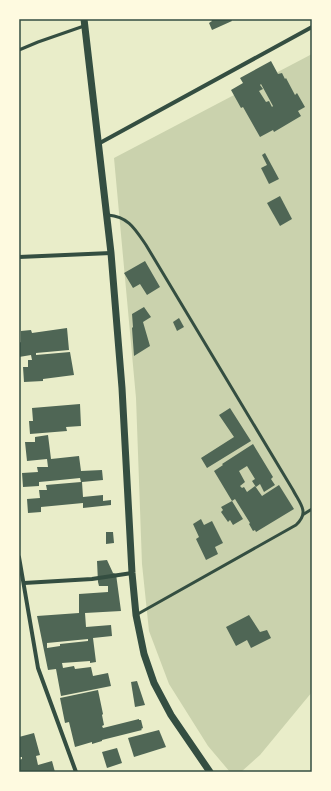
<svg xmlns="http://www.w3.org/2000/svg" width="331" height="791" font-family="'Exo 2',sans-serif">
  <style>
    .green { fill: #cad2ad }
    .building { fill: #4f6655; fill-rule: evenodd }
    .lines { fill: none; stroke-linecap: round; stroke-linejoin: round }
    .service { stroke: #344e41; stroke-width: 3 }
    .minor { stroke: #344e41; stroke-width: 4 }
    .tertiary { stroke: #344e41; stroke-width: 7 }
    .neatline { fill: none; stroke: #344e41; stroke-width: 1.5 }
  </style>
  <rect width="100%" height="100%" fill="#e9edc9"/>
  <path class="green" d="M 312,54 L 312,692 L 260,755 L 241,772 L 230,772 L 208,746 L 169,684 L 149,631 L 142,564 L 136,398 L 114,158 Z"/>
  <g class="building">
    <path d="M 211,19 L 231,19 L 232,21 L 212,30 L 209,23 L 212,21 Z"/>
    <path d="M 271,61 L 278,74 L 282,73 L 285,79 L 286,78 L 295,95 L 297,93 L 305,107 L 298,111 L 301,116 L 274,132 L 273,130 L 260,137 L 243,107 L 241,108 L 231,90 L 243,83 L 240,78 ZM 261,84 L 273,106 L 272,107 L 269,101 L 266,102 L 259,91 L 263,89 L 260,85 Z"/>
    <path d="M 265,153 L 279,179 L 269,184 L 261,168 L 267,165 L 262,155 Z"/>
    <path d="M 280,196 L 292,219 L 280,226 L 267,203 Z"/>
    <path d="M 145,261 L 160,287 L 147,295 L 140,284 L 133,288 L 124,273 Z"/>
    <path d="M 144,307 L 151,317 L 143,322 L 150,346 L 134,356 L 132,328 L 133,327 L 132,314 Z"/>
    <path d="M 179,318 L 184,327 L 177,331 L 173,322 Z"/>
    <path d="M 67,328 L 69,350 L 36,353 L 36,355 L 70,352 L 74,375 L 43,379 L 43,381 L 24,382 L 23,367 L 28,367 L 28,360 L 32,360 L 31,355 L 19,357 L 19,343 L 21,342 L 21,331 L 31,330 L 32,333 Z"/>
    <path d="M 80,404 L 81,426 L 66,427 L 67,431 L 30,434 L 29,421 L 33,421 L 32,408 Z"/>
    <path d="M 230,408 L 251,441 L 207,468 L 201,458 L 234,437 L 219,415 Z"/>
    <path d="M 48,435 L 51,459 L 79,456 L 81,471 L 102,470 L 103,480 L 82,482 L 83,497 L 103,495 L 103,501 L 111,500 L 111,505 L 83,508 L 83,503 L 41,507 L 41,512 L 28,513 L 27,499 L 40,498 L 39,490 L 47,490 L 46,485 L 81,482 L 80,478 L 50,481 L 39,482 L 39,486 L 23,487 L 22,473 L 38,472 L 37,467 L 48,467 L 47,459 L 27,461 L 25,442 L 35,442 L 35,437 Z"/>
    <path d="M 253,444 L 273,477 L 271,479 L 275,485 L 264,492 L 260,484 L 256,487 L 252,481 L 255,479 L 247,466 L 239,471 L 245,482 L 240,486 L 242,488 L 244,487 L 247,492 L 255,486 L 262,496 L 279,485 L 294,509 L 256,532 L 255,530 L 253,531 L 249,524 L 250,523 L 235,499 L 232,501 L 214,471 L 223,465 L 222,464 Z"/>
    <path d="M 232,501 L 243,519 L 233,525 L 230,520 L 228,522 L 221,512 L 223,510 L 221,507 Z"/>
    <path d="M 201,519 L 204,525 L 212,521 L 223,543 L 215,547 L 218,554 L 206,560 L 196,539 L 199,537 L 193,524 Z"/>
    <path d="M 106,532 L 113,532 L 114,543 L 106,544 Z"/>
    <path d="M 107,560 L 113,573 L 116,574 L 121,611 L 85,613 L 86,627 L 111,625 L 112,636 L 93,638 L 96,662 L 90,663 L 90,661 L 62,663 L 63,668 L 74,666 L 75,669 L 91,667 L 93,676 L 108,673 L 111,686 L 61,696 L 56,669 L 48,670 L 37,616 L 79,613 L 79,594 L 108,592 L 108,586 L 99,586 L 98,582 L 97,561 ZM 88,639 L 88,641 L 60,644 L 60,646 L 47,648 L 47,643 Z"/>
    <path d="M 249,615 L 260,632 L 267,630 L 271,638 L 251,648 L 247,640 L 236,646 L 226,627 Z"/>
    <path d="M 137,681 L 145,705 L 135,707 L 131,682 Z"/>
    <path d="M 98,690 L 103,714 L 102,715 L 104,725 L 102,726 L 103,728 L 139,719 L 139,720 L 141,720 L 143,728 L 141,729 L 142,730 L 102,740 L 102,741 L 92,744 L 92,742 L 75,747 L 69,722 L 65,723 L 60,698 Z"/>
    <path d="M 159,730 L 166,747 L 134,757 L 128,738 Z"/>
    <path d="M 34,733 L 40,755 L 36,756 L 38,765 L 52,761 L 55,772 L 19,772 L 19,760 L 22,759 L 22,757 L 19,757 L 19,737 Z"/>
    <path d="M 117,748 L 122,763 L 107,768 L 102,752 Z"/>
  </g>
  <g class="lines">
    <g class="service">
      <path d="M 19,50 L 38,42 L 84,26"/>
      <path d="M 108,215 C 129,217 135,229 146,245 L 293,490 C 300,504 310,512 296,525 L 136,615"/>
      <path d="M 304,514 L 312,509"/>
    </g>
    <g class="minor">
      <path d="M 98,144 L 312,27"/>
      <path d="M 19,257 L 111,253"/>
      <path d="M 19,557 L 38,668 L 76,772"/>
      <path d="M 24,583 L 92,579 L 132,573"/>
    </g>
    <path class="tertiary" d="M 84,19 L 111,253 L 122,388 L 132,573 L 136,615 L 144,654 L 154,683 L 171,715 L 210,772"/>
  </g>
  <rect width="331" height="791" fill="none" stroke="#fefae0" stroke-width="40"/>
  <rect x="20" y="20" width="291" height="751" class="neatline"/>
</svg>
